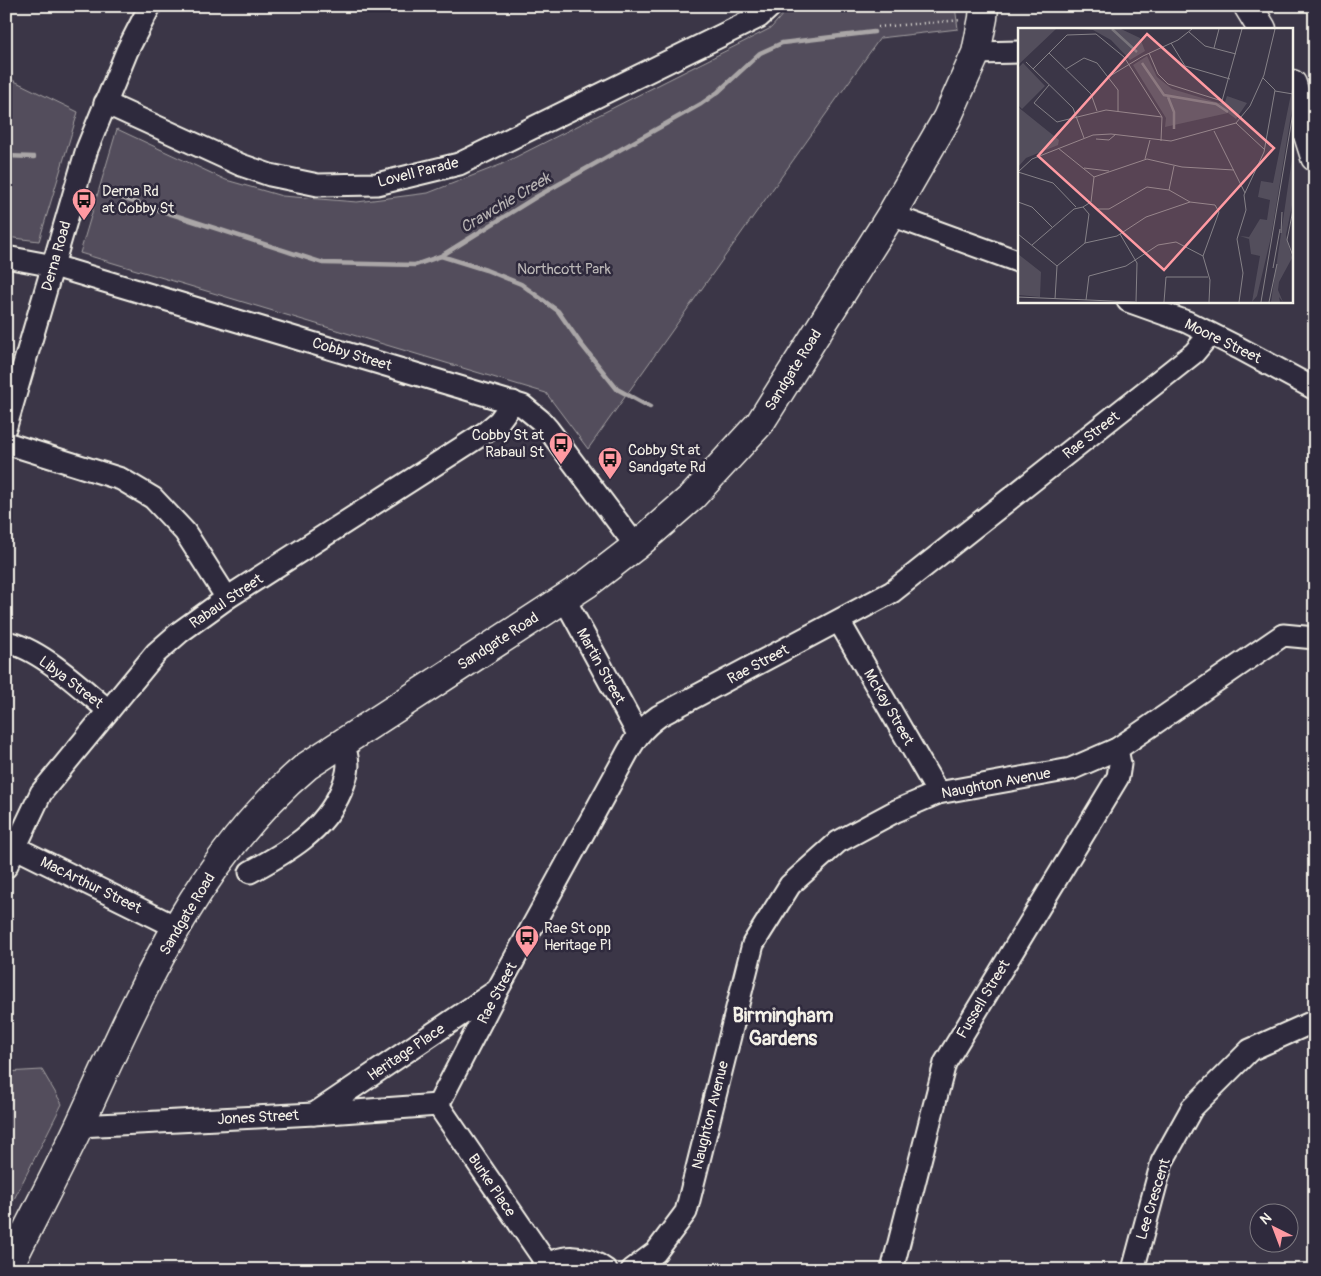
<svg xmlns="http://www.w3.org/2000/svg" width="1321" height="1276" font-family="Pangolin,sans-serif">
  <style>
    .green { fill: #534e5c; stroke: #a4a0a2 }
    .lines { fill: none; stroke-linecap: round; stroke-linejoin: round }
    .stream { stroke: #aaa6a7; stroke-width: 4.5 }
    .minor-casing { stroke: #f4f1e8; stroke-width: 25 }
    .major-casing { stroke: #f4f1e8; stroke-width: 31 }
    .path { stroke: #f4f1e8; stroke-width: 2.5; stroke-dasharray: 1 4; stroke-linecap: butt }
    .minor { stroke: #2f2a3d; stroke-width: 21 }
    .major { stroke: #2f2a3d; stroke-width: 28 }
    .labels { text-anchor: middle; stroke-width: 5; stroke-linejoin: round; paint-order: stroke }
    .street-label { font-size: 15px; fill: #f4f1e8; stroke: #2f2a3d }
    .poi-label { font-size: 15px; fill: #f4f1e8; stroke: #2f2a3d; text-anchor: start }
    .park-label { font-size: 15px; fill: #bcb8b7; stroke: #2f2a3d }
    .water-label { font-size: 16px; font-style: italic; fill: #b6b2b2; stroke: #2f2a3d }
    .district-label { font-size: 20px; font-weight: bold; fill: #f4f1e8; stroke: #2f2a3d }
    .inset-river { fill: none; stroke: #78747b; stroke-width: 2.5 }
    .inset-road { fill: none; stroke: #858187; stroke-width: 1 }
    .view { fill: #ff9aa2; fill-opacity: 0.15; stroke: #ff9aa2; stroke-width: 2.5 }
    .inset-edge { fill: none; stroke: #f4f1e8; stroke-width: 2.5 }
  </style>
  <rect width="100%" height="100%" fill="#3b3647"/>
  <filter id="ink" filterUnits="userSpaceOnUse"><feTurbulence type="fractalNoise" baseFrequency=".02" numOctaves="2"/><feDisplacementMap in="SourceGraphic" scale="10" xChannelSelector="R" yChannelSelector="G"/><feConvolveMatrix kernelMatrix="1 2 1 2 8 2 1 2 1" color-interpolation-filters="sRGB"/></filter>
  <g filter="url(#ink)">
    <g class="green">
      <path d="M 790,6 L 955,6 L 958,29 L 880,38 L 588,449 L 546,393 L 80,253 L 117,129 L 226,180 L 282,196 L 357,202 L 428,193 L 500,165 L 771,28 Z"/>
      <path d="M 6,77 L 78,112 L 39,241 L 6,237 Z"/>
      <path d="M 42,1070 L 62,1104 L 6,1215 L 6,1072 Z"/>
    </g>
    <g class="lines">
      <g class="stream">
        <path d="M 6,156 L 34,157"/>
        <path d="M 122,198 L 323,263 L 415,265 L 441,256 L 536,197 L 701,104 L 718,92 L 760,53 L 782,43 L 874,32"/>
        <path d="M 441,256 L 486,270 L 521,284 L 558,311 L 581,344 L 617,389 L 650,407"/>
      </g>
      <defs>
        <g id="minor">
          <path d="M 976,53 L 1020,52"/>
          <path d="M 105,103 L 241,165 L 270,175 L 318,185 L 377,184 L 459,164 L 759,17 L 771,6"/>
          <path d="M 891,215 L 1020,262"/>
          <path d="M 6,257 L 54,266 L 523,406 L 540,420 L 548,429 L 636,546"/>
          <path d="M 1128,301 L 1187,322 L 1239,348 L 1315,389"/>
          <path d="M 6,426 L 87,149 L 127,51 L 150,6"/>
          <path d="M 6,443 L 121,479 L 153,498 L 185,532 L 227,598"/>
          <path d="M 564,598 L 638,734"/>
          <path d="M 839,621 L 938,793"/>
          <path d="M 6,642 C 40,648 81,688 108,710"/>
          <path d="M 6,843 L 176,927"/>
          <path d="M 6,867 L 41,793 L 156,653 L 180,632 L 227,598 L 486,432 L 499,421 L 513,402"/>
          <path d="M 250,872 C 287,852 324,831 341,791 C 349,772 351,761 342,743"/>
          <path d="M 438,1105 L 498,989 L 624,759 C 634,740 641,729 659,716 L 892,592 L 1194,353 L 1210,334"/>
          <path d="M 438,1105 L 547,1264"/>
          <path d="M 314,1114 L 496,991"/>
          <path d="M 79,1126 L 314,1114 L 438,1105"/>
          <path d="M 540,1270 C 560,1253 585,1254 606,1270"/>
          <path d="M 632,1270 L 656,1252 L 686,1212 L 753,944 L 790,885 L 838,842 L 896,811 L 938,793 L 1071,769 L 1117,749 L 1283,635 L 1315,638"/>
          <path d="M 892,1270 L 945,1063 L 1118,777 L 1120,764 L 1117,749"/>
          <path d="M 1133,1270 L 1162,1162 L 1192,1108 L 1250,1050 L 1315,1021"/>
        </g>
        <g id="major">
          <path d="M 1248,6 L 1262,29"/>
          <path d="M 1292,84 L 1315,157"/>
          <path d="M 7,1270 C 31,1221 57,1173 80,1124 C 139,996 196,859 307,766 L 588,583 L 636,546 L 693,496 L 760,423 L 891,215 L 947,118 L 976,53 L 983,18 L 984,6"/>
        </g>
      </defs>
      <use href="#minor" class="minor-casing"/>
      <use href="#major" class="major-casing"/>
      <path class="path" d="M 878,27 L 962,20"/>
      <use href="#minor" class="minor"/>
      <use href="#major" class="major"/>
    </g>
  </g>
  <defs>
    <symbol id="bus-pin" viewBox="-11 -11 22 30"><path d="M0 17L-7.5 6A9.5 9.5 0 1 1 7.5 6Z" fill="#ff9aa2" stroke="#2f2a3d"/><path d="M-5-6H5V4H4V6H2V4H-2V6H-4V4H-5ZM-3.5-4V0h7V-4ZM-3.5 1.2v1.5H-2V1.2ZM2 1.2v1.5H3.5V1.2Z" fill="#111"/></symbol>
  </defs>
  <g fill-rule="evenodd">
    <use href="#bus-pin" x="70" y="186" width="28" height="38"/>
    <use href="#bus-pin" x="547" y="430" width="28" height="38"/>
    <use href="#bus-pin" x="596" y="445" width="28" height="38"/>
    <use href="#bus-pin" x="513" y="923" width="28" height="38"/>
  </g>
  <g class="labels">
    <g class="street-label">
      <text transform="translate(418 172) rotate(-14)" y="5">Lovell Parade</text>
      <text transform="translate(56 256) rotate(-74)" y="5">Derna Road</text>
      <text transform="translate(1223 341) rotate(26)" y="5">Moore Street</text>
      <text transform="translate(352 354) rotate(17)" y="5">Cobby Street</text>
      <text transform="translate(793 370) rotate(-58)" y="5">Sandgate Road</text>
      <text transform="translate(1091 435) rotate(-38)" y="5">Rae Street</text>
      <text transform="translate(226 601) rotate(-34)" y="5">Rabaul Street</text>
      <text transform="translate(498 641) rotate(-33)" y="5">Sandgate Road</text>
      <text transform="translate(758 664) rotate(-28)" y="5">Rae Street</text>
      <text transform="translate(601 666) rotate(61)" y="5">Martin Street</text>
      <text transform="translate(71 682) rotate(37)" y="5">Libya Street</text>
      <text transform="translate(889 707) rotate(60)" y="5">McKay Street</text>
      <text transform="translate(996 783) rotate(-11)" y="5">Naughton Avenue</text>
      <text transform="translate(91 885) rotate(26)" y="5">MacArthur Street</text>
      <text transform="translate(187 914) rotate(-59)" y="5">Sandgate Road</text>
      <text transform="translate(497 993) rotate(-62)" y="5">Rae Street</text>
      <text transform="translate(983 999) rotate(-59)" y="5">Fussell Street</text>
      <text transform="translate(406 1052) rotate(-34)" y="5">Heritage Place</text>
      <text transform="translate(710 1115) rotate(-76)" y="5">Naughton Avenue</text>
      <text transform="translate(258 1117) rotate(-3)" y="5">Jones Street</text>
      <text transform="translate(492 1185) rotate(56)" y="5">Burke Place</text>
      <text transform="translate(1153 1199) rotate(-73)" y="5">Lee Crescent</text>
    </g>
    <g class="poi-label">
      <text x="102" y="196">Derna Rd<tspan x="102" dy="17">at Cobby St</tspan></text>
      <text x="544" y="440" text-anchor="end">Cobby St at<tspan x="544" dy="17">Rabaul St</tspan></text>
      <text x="628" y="455">Cobby St at<tspan x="628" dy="17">Sandgate Rd</tspan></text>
      <text x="544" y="933">Rae St opp<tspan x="544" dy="17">Heritage Pl</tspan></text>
    </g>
    <g class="park-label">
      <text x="564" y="274">Northcott Park</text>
    </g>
    <g class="water-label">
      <text transform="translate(505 202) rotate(-31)" y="6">Crawchie Creek</text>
    </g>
    <g class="district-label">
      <text x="783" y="1022">Birmingham<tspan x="783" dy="23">Gardens</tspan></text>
    </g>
  </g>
  <g transform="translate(1018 28)">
    <rect width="275" height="275" fill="#3b3647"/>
    <path d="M 0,1 L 38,1 L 0,37 ZM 57,1 L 103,1 L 122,10 L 127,23 L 112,32 L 93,12 L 75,2 ZM 129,28 L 139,49 L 154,61 L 201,75 L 207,74 L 209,68 L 229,75 L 218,91 L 210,85 L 147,99 L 148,90 L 115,37 ZM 5,35 L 27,58 L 4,81 L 0,77 L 0,40 ZM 275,56 L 275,75 L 253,209 L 239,268 L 234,274 L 242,228 L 233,226 L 231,211 L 222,208 L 231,209 L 242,191 L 249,192 L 252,172 L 240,169 L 243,153 L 255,155 ZM 0,79 L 41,112 L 40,117 L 8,130 L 0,139 ZM 275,124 L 275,172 L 268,207 L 274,230 L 261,254 L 260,262 L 265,274 L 261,269 L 262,274 L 253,274 ZM 0,226 L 23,244 L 22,269 L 1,267 Z" fill="#534e5c"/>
    <path class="inset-river" d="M 94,1 L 119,24M 124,35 L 146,67 L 198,76 L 210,84M 150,69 L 156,84 L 156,101"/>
    <path class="inset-road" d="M 171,4 L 187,18 L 218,26M 153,15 L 167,38 L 212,51M 196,20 L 201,1M 31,25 L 73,66 L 79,83M 131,25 L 140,46 L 150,56 L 204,73 L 224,1M 8,34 L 55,80 L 66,110M 15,41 L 49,7 L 78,6 L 106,29 L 144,89 L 143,113M 48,41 L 66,30 L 79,35 L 100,62 L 100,83M 92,48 L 125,28 L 160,12 L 174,1M 31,57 L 16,75 L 39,94 L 88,82 L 144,89M 257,63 L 275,66M 218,95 L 247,122M 196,103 L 227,165M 78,111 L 91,112 L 98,106M 40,120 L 76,149M 127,131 L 132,112M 66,140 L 91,143M 0,144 L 35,155 L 58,179M 0,144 L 14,131 L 75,107 L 93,106 L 153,113 L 218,95 L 232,78 L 246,47 L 257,1M 76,149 L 129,131 L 164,139 L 216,142M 151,162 L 156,138M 0,174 L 14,179 L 34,199M 73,174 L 76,149M 78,181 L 91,181 L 129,159 L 151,162 L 172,174 L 197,177 L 201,184 L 185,228M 275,182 L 269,212 L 275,228M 71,186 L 65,179 L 73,174M 263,205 L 264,184M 0,206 L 39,238M 102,206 L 119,235 L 118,274M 67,215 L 71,186M 14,217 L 56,181 L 65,179M 39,238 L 67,215 L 99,208 L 128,189 L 172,174M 255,240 L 262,201M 0,269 L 117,274M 37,271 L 39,238M 68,272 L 71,248 L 108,238 L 140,217 L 158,214 L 185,228 L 192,252 L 191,274M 146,274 L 148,249 L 190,249M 221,274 L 225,245 L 219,211 L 228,182 L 226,167 L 246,124 L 257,62 L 245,50M 243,274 L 275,85M 251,274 L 259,236"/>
    <path class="view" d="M 129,6 L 256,120 L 146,242 L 20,128 Z"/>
    <rect width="275" height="275" class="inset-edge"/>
  </g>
  <rect width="1321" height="1276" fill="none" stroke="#2f2a3d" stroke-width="25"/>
  <rect x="12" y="12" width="1296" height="1251" fill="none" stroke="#f4f1e8" stroke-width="2" filter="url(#ink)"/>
  <g transform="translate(1274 1228) rotate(318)"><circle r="24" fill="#2f2a3d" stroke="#7e7a81"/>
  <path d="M0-4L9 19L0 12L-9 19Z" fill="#ff9aa2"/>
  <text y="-8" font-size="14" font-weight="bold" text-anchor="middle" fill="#f4f1e8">N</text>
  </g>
</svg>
